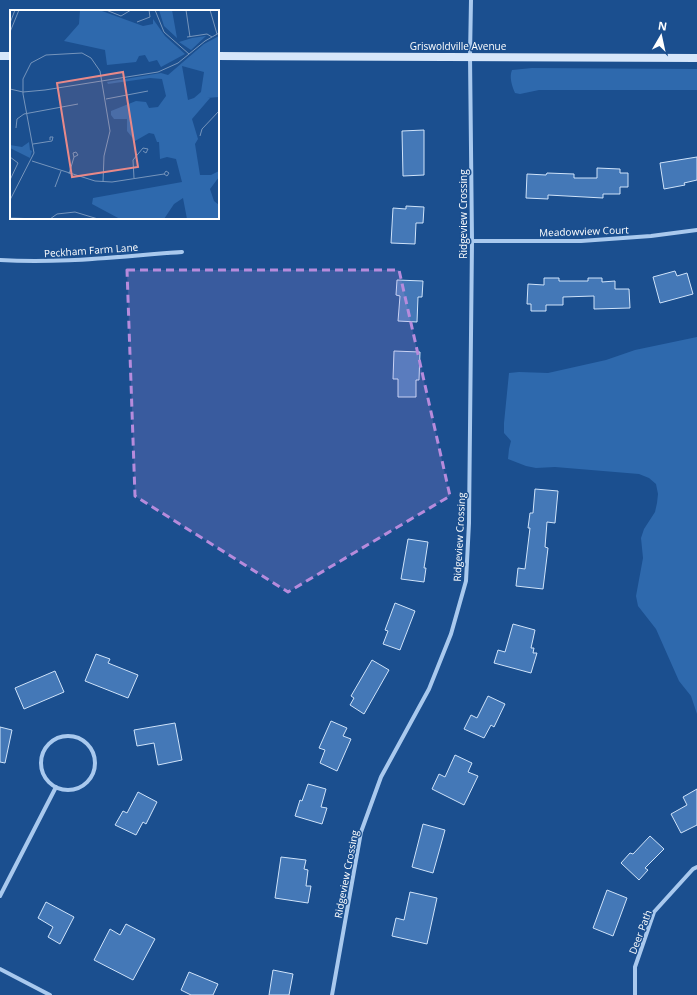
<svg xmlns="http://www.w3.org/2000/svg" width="697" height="995" font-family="'Open Sans',sans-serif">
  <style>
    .green { fill: #2e69ad }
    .building { fill: #4478b7; stroke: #cfe3fa }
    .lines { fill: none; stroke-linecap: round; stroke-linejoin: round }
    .street { stroke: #a9c9ee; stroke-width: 4 }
    .secondary { stroke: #d6e6fa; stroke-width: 8 }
    .marked { fill: #b68bdc; fill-opacity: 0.2; stroke: #b68bdc; stroke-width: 3; stroke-dasharray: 8 5; stroke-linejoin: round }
    .labels { text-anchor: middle; stroke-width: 3; stroke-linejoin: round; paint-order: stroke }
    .street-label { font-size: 10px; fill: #fff; stroke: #1b4f8f }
    .inset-road { fill: none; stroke: #7695bc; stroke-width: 1 }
    .view { fill: #e88989; fill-opacity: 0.15; stroke: #e88989; stroke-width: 2 }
    .inset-edge { fill: none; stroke: #fff; stroke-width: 2 }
  </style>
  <rect width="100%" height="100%" fill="#1b4f8f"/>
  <g class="green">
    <path d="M 532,68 L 697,69 L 697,90 L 539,90 L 520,94 L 515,93 C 512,86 509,77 512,70 Z"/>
    <path d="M 697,337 L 697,714 L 691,696 L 679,681 L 656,629 L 638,606 L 636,596 L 643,558 L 641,538 L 644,529 L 655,512 L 657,503 L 658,494 L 656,484 L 649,478 L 639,474 L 555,467 L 536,468 L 526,466 L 508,459 L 509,449 L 511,441 L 504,433 L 504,423 L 509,373 L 519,372 L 548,373 L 606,360 L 635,350 Z"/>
  </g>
  <g class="building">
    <path d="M 424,130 L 424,175 L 403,176 L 402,131 Z"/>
    <path d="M 697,157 L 697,180 L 684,183 L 685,185 L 664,189 L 660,163 Z"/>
    <path d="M 597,168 L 620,169 L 620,173 L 628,173 L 628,187 L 620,187 L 620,194 L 603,194 L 603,198 L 548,195 L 548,199 L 526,198 L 527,174 L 546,175 L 547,173 L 574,174 L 574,178 L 597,178 Z"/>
    <path d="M 406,206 L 424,207 L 423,223 L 416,223 L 415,244 L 391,243 L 393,208 L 406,209 Z"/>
    <path d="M 675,271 L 677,276 L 687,273 L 693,294 L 660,303 L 653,277 Z"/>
    <path d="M 544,278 L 559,278 L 559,281 L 588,281 L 588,278 L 602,278 L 602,282 L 615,281 L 615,289 L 629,289 L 630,308 L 594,309 L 594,296 L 563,297 L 563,305 L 546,305 L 546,311 L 531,311 L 531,304 L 527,304 L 528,284 L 544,285 Z"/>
    <path d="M 397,280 L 423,281 L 422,297 L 418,297 L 417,322 L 398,321 L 400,296 L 396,295 Z"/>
    <path d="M 394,351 L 420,352 L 419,380 L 416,380 L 416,397 L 398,397 L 398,379 L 393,379 Z"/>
    <path d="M 535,489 L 558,491 L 555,523 L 547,522 L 545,547 L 548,548 L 543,589 L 516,586 L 518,568 L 525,569 L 530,528 L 528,528 L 530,513 L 533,513 Z"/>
    <path d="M 408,539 L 428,542 L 424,568 L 426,568 L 424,582 L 401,579 Z"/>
    <path d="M 395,603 L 415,611 L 400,650 L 383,644 L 388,631 L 385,630 Z"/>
    <path d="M 513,624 L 535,630 L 531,648 L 534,648 L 533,653 L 537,653 L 531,673 L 494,663 L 498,650 L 505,652 Z"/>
    <path d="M 96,654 L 110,659 L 108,663 L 138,675 L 128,698 L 85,681 Z"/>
    <path d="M 372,660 L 389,670 L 364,714 L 350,705 L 354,698 L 351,696 Z"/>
    <path d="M 55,671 L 64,692 L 24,709 L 15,688 Z"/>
    <path d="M 488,696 L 505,704 L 494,727 L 491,725 L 484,738 L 464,729 L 471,715 L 477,718 Z"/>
    <path d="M 331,721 L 347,728 L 343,736 L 351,739 L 337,771 L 320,763 L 325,750 L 319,748 Z"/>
    <path d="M 175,723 L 182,760 L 158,765 L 154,743 L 137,746 L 134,730 Z"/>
    <path d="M 0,727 L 12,730 L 5,763 L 0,762 Z"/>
    <path d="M 455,755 L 472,763 L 468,772 L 478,776 L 464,805 L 432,789 L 439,774 L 445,777 Z"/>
    <path d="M 308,784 L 326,789 L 321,807 L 327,808 L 322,824 L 295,816 L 300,800 L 302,801 Z"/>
    <path d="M 697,789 L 697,825 L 681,833 L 671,814 L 687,805 L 683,797 Z"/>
    <path d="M 138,792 L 157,802 L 146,824 L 143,822 L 136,835 L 115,825 L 123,811 L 127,813 Z"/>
    <path d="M 423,824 L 445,830 L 433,873 L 412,867 Z"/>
    <path d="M 650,836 L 664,849 L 645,868 L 648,870 L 639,880 L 621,863 L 630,853 L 633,854 Z"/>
    <path d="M 281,857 L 306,860 L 304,869 L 308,870 L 306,886 L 311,886 L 308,903 L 275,898 Z"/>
    <path d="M 607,890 L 627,898 L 613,936 L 593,928 Z"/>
    <path d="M 410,892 L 437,898 L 427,944 L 392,936 L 396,918 L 404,920 Z"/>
    <path d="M 46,902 L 74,917 L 60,944 L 48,937 L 53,927 L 38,918 Z"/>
    <path d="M 126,924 L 155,939 L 133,980 L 94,960 L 110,929 L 120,935 Z"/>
    <path d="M 273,970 L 293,974 L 289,995 L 269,995 Z"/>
    <path d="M 189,972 L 218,984 L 213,995 L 191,995 L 181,990 Z"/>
  </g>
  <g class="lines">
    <g class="street">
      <path d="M 472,241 L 581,241 L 651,236 L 697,230"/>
      <path d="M 0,260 C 61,264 122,256 182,252"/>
      <circle cx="68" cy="763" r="27"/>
      <path d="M 0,896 L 56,787"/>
      <path d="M 0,969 L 50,995"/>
      <path d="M 332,995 L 361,832 L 381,777 L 429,689 L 451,634 L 466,581 L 469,523 L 472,241 L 470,56 L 471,0"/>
      <path d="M 635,995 L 635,967 L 654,912 L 693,869 L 697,867"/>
    </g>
    <g class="secondary">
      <path d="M 0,56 L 11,56"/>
      <path d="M 218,56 L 697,58"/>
    </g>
  </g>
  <path class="marked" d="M 127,270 L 399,270 L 450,496 L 288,592 L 135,496 Z"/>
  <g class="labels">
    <g class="street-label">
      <text x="458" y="50">Griswoldville Avenue</text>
      <text transform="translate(463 214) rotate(-90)" y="4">Ridgeview Crossing</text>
      <text transform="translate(584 231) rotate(-2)" y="4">Meadowview Court</text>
      <text transform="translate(91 250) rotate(-4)" y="4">Peckham Farm Lane</text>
      <text transform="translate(459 537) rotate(-87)" y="4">Ridgeview Crossing</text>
      <text transform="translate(346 874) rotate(-79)" y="4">Ridgeview Crossing</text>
      <text transform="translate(640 932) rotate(-69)" y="4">Deer Path</text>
    </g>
  </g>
  <g transform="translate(10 10)">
    <rect width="209" height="209" fill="#1b4f8f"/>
    <path d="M 70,0 L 92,1 L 133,16 L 143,14 L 143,9 L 155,26 L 175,44 L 151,57 L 147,50 L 139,52 L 135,45 L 129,46 L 126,52 L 97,55 L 95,40 L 54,31 L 69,14 ZM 149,0 L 162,0 L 167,28 L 154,16 ZM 196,26 L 181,40 L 169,32 L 182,28 ZM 209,26 L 209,87 L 197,88 L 200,88 L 182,109 L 188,129 L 185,134 L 190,165 L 201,165 L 209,161 L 209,167 L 200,179 L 204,191 L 209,195 L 209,209 L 177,209 L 173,188 L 164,194 L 154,209 L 110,209 L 82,194 L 83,188 L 172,172 L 166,149 L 157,147 L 150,149 L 149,132 L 147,132 L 144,124 L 139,123 L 125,131 L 117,121 L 117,109 L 104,109 L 101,105 L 101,101 L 126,91 L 136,92 L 139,98 L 148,97 L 156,86 L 152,69 L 140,68 L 98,74 L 97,72 L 151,63 L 158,65 L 194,34 ZM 172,56 L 194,62 L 191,82 L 184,88 L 178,90 ZM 19,132 L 20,140 L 22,141 L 20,148 L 0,138 L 0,135 L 12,137 Z" fill="#2e69ad" fill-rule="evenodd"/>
    <path class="inset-road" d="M 96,0 L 111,6 L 121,0M 145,0 L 154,22 L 179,44M 176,0 L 180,27M 200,0 L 207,24M 127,12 L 140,7 L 139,0M 0,13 L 5,0M 0,22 L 9,0M 177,27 L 197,24 L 202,27M 0,79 L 13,82 L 35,80 L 148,62 L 168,53 L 195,31 L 209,23M 96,89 L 138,81M 6,118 L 7,109 L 14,104 L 68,94M 190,126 L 192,119 L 209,101M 23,134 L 42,131 L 43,127 L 40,127 L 40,130M 0,147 L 8,153 L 0,170M 22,151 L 85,171 L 102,172 L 154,164 L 157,166 L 159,163 L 156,161 L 154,164M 59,164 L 64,147 L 68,145 L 66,142 L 63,143 L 64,147M 124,168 L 123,150 L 133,138 L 138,139 L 136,143 L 133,141M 45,177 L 51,161M 0,190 L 24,143 L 13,84 L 13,69 L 21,53 L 36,45 L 72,43 L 81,48 L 90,61 L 100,121 L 94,146 L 93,172M 0,208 L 29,209M 40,209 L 47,204 L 65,202 L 88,209"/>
    <path class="view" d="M 113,62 L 128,157 L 62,167 L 47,73 Z"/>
    <rect width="209" height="209" class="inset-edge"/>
  </g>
  <g transform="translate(661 36) rotate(9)" stroke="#1b4f8f" stroke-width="3" paint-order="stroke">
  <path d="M0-3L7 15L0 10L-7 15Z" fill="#ffffff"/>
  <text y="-6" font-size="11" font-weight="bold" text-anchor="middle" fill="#ffffff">N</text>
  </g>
</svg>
